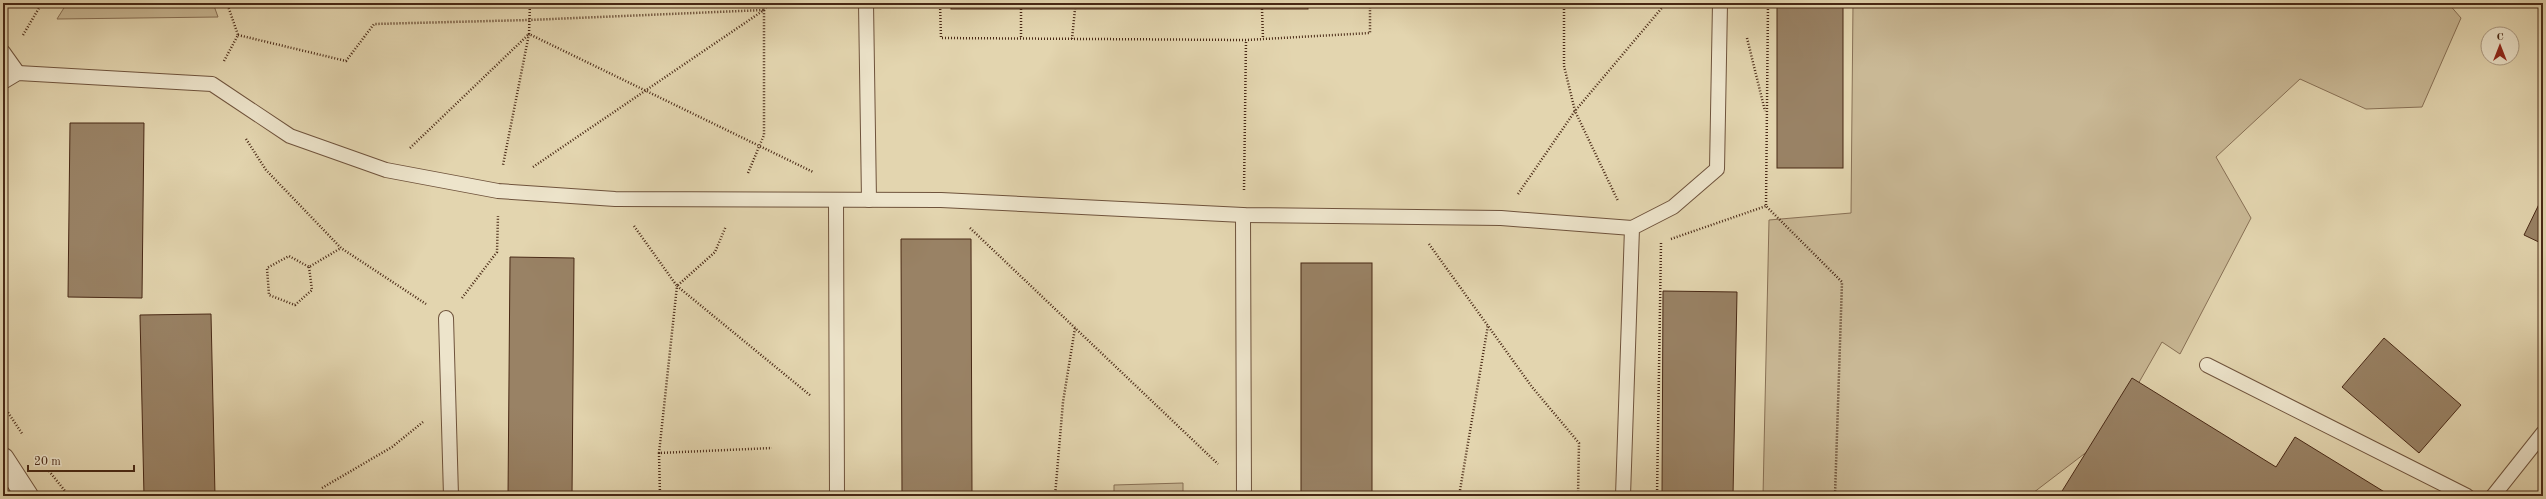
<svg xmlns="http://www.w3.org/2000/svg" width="2546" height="499" font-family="'Old Standard TT',serif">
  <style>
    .green { fill: #c9b895; stroke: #887055 }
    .building { fill: #998265; stroke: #482815 }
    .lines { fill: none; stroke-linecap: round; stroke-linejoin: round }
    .service-casing { stroke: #6f533c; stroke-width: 16 }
    .tertiary-casing { stroke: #6f533c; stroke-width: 24 }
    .path { stroke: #482815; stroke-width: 2.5; stroke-dasharray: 1 2; stroke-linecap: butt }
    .service { stroke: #ede4cb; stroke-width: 14 }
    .tertiary { stroke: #ede4cb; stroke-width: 22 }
  </style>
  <rect width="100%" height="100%" fill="#e3d5af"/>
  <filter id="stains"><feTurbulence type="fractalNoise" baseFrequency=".005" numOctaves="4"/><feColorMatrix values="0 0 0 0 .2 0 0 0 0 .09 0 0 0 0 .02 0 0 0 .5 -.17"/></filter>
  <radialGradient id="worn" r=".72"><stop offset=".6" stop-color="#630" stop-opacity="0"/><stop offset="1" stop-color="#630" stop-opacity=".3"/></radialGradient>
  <g class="green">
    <path d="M 67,3 L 213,3 L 218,17 L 57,19 Z"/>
    <path d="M 1853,3 L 2448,3 L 2461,18 L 2422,107 L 2366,109 L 2300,79 L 2216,157 L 2251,218 L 2180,354 L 2162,342 L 2109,435 L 2029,496 L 1763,496 L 1769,220 L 1851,213 Z"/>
    <path d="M 1183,483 L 1183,496 L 1114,496 L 1114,485 Z"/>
  </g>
  <g class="building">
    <rect x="951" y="3" width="357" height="6"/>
    <rect x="1777" y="3" width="66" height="165"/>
    <path d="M 70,123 L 144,123 L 142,298 L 68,297 Z"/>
    <path d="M 2543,196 L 2543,244 L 2524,235 Z"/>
    <path d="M 901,239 L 971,239 L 972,496 L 902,496 Z"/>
    <path d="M 510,257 L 574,258 L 572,496 L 508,496 Z"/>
    <rect x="1301" y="263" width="71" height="233"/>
    <path d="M 1663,291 L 1737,292 L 1733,496 L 1662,496 Z"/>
    <path d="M 211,314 L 215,496 L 144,496 L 140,315 Z"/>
    <path d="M 2384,338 L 2461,405 L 2419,453 L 2342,387 Z"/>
    <path d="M 2132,378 L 2276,467 L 2295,437 L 2391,496 L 2059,496 Z"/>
    <path d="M 2543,487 L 2543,496 L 2536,496 Z"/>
  </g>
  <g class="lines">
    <defs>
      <g id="service">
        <path d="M 866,3 L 869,200"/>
        <path d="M 3,52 L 18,73"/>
        <path d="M 3,82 L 18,73 L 212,84 L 290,136 L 386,170 L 498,191 L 615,199 L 941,200 L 1243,215 L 1501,218 L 1632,228"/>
        <path d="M 836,200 L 837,496"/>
        <path d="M 1243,215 L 1244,496"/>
        <path d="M 446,318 L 451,496"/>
        <path d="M 2207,365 L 2467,496"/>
        <path d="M 1623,496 L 1632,228 L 1673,207 L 1717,169 L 1720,3"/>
        <path d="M 2493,496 L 2543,433"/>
      </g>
      <path id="tertiary" d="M 3,459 L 27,496"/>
    </defs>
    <use href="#service" class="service-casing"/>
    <use href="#tertiary" class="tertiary-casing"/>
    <g class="path">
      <path d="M 530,3 L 529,34 L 813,172"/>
      <path d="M 940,3 L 941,38 L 1246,40 L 1370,33 L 1370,3"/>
      <path d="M 1564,3 L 1564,66 L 1575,111 L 1618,201"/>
      <path d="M 1768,3 L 1766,206 L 1842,282 L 1835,496"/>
      <path d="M 1021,9 L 1021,39"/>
      <path d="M 1262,9 L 1263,39"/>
      <path d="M 23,35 L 42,3"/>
      <path d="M 238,35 L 346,61 L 374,24 L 529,20 L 764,10"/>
      <path d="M 1747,38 L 1765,111"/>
      <path d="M 1072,39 L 1075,9"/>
      <path d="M 224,61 L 238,35 L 227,3"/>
      <path d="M 246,139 L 266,170 L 341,248 L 426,304"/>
      <path d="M 410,148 L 529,34 L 503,165"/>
      <path d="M 533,167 L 764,10 L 769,3"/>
      <path d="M 748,173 L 764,135 L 764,3"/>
      <path d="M 1244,190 L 1246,40"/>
      <path d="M 1518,194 L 1575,111 L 1666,3"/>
      <path d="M 634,226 L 677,286 L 715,252 L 726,226"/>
      <path d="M 970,228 L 1218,464"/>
      <path d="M 1671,239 L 1766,206"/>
      <path d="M 1429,244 L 1532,387 L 1579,443 L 1578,496"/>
      <path d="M 309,267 L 312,290 L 295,305 L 269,295 L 267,268 L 289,256 L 309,267 L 341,248"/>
      <path d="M 677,286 L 811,396"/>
      <path d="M 462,298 L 497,252 L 498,216"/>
      <path d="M 3,405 L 23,435"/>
      <path d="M 659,453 L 677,286"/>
      <path d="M 49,471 L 69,496"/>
      <path d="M 322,488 L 392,447 L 423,422"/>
      <path d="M 660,496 L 659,453 L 772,448"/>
      <path d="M 1055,496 L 1063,402 L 1075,328"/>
      <path d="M 1459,496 L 1488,325"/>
      <path d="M 1657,496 L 1661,243"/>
    </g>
    <use href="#service" class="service"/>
    <use href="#tertiary" class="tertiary"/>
  </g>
  <rect width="2546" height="499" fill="none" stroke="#e3d5af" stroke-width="16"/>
  <rect x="4" y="4" width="2538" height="491" fill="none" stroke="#482815" stroke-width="2"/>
  <rect x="8" y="8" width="2530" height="483" fill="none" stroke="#482815"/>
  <g transform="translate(2500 46)"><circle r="19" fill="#ede4cb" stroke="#ab9982"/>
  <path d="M0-3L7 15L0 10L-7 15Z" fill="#8f2418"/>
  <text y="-6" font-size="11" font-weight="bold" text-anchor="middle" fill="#482815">С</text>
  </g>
  <path d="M28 465v6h106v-6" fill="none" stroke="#482815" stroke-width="2"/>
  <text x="34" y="465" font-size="12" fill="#482815" stroke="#ede4cb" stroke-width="3" paint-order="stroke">20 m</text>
  <rect width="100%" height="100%" filter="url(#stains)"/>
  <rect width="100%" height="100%" fill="url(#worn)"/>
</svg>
